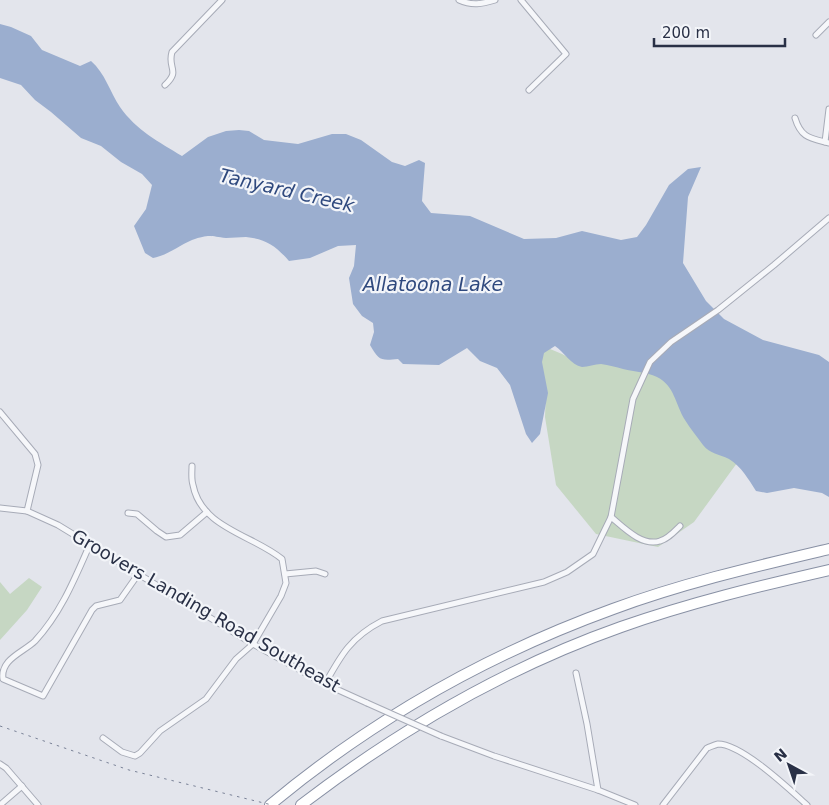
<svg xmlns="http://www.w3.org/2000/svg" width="829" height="805" font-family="'DejaVu Sans',sans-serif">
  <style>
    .green { fill: #c6d7c3 }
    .water { fill: #9baecf }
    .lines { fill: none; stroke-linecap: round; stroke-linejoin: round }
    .minor-casing { stroke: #a7abb7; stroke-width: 7 }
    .motorway-casing { stroke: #8890a4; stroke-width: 12 }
    .minor { stroke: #f6f7fa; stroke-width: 5 }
    .motorway { stroke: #fff; stroke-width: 10 }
    .rail { stroke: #7a8297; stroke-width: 1; stroke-dasharray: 2.5 5; stroke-linecap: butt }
    .minor-bridge-casing { stroke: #a7abb7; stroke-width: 7; stroke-linecap: butt }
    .minor-bridge { stroke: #f6f7fa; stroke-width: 5 }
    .labels { text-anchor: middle; stroke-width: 4.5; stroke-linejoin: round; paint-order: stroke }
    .street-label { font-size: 18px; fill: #293046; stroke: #f3f5f9 }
    .water-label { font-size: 19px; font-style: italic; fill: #2f497e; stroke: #f3f5f9 }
  </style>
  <rect width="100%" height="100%" fill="#e3e5ec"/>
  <g class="green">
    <path d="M 543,346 L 562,354 L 579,363 L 634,365 L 666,375 L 737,463 L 694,522 L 658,547 L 596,534 L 556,485 L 545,417 L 546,392 L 539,363 Z"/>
    <path d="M 29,578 L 42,587 L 27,610 L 0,640 L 0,582 L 10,594 Z"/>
  </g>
  <path class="water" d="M 0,24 L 11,27 L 31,36 L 42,50 L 80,66 L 91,61 C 105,73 110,92 120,107 C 136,130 159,142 182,156 L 208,137 L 226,131 L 239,130 L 249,131 L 264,140 L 298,144 L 332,134 L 346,134 L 361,140 L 392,162 L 405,166 L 419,160 L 425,163 L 422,201 L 431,213 L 470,216 L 524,239 L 556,238 L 582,231 L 621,240 L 637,237 L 646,225 L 669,185 L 688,169 L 701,167 L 688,197 L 683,263 L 706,301 L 724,319 L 763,340 L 819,355 L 829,362 L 829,497 L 822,493 L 794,488 L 767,493 L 756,491 C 749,480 741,466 729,459 C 719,454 710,454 703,445 C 697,437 690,428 685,420 C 675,404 675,386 657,377 C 646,372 635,372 623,369 C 616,367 609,365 601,364 C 595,364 588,367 582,367 C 571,365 564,352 555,346 L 544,353 L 542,362 L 548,393 L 540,434 L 532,443 L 526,434 L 510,385 L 497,368 L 480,361 L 467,348 L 439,365 L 403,364 L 398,359 C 380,361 379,360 370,345 L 374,332 L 373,323 L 362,316 L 353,304 L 349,278 L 354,266 L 356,245 L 338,246 L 310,258 L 289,261 C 276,246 266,239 246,237 C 239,237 233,238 226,238 C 210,236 209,234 192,240 C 178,246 168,255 153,258 L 145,253 L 134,226 L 146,209 L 152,185 L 142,174 L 121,162 L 101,146 L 81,138 L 51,112 L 35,100 L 21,85 L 0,78 Z"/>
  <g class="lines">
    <defs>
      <g id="minor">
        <path d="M 459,0 C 472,6 482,4 495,0"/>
        <path d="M 521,0 L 566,54 L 529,90"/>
        <path d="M 816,35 L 829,22"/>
        <path d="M 165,85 C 181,70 167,69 172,52 L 222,0"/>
        <path d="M 795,118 C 801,138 810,138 829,143"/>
        <path d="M 825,142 L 829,109"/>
        <path d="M 0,412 L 35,454 L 38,465 L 27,511"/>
        <path d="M 0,508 L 27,511 L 58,525 L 253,644 L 325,684 L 367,703"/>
        <path d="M 128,513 L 137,514 L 157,531 L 166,537 L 180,535 L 207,512"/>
        <path d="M 611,517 C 623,527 642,547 660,541 C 668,539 674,532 680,526"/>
        <path d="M 90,544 C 75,578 61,613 35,641 C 24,652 0,659 3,679 L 43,696 L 92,610 L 96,606 L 120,600 L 139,573"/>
        <path d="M 285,574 L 316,571 L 325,574"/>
        <path d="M 576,673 L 587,724 L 598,790"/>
        <path d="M 325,684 C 341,655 351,637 382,621 L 544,582 L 567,572 L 593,554 L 611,517 L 633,399 L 650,362 L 671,342 L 718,310 L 774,265 L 829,218"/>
        <path d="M 441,736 L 494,756 L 598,790 L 635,805"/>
        <path d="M 103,738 L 122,752 L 135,756 L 140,753 L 160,731 L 206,699 L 236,659 L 253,644 L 281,596 L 286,583 L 282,559 C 253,535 201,528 193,485 C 191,479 192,472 192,466"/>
        <path d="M 0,764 L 6,768 L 38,805"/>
        <path d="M 0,805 L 22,786"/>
        <path d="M 663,805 L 707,748 C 710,747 714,745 718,744 C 742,744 789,789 807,805"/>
      </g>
      <g id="motorway">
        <path d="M 270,805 C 372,720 489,654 613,609 C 683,583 757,566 829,549"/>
        <path d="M 301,805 C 399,730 505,668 621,627 C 689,603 759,586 829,570"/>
      </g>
    </defs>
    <use href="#minor" class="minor-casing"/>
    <use href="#motorway" class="motorway-casing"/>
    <use href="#minor" class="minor"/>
    <use href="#motorway" class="motorway"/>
    <path class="rail" d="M 0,726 L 129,770 L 272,805"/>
    <defs>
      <path id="minor-bridge" d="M 367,703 L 441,736"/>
    </defs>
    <use href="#minor-bridge" class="minor-bridge-casing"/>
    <use href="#minor-bridge" class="minor-bridge"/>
  </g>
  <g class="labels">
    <g class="street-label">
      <text transform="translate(206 611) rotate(30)" y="6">Groovers Landing Road Southeast</text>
    </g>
    <g class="water-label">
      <text transform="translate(287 190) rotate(13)" y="7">Tanyard Creek</text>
      <text x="433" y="291">Allatoona Lake</text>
    </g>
  </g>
  <g transform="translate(789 765) rotate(320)" stroke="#f3f5f9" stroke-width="4" paint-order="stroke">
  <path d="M0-4L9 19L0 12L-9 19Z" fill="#293046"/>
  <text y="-8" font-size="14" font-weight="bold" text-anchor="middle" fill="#293046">N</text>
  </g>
  <path d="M654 38v8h131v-8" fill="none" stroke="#293046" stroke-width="2.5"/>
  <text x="662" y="38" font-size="15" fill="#293046" stroke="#f3f5f9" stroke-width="4" paint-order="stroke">200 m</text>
</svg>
